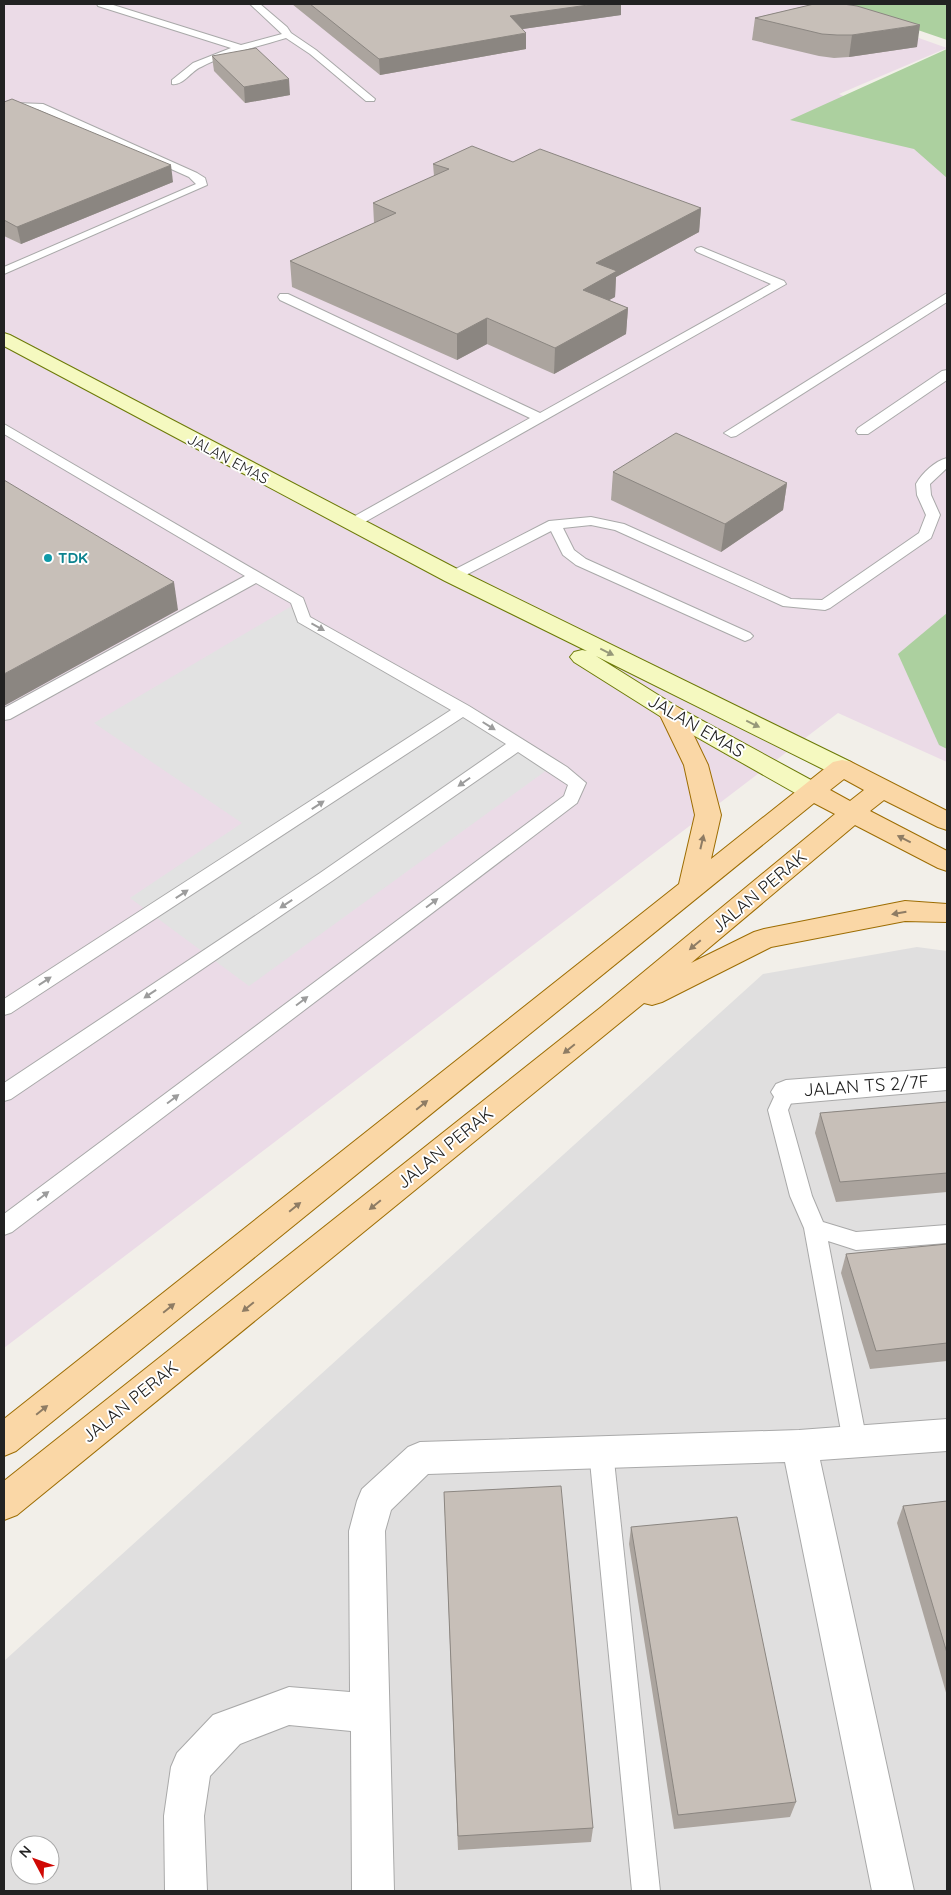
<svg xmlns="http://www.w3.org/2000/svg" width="951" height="1895" font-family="Quicksand,sans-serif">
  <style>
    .residential { fill: #e0dfdf; fill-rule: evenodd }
    .industrial { fill: #ebdbe7 }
    .forest { fill: #acd09f }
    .parking { fill: #e2e2e2 }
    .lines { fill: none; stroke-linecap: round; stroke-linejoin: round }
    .service-casing { stroke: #a9a9a9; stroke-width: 2 }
    .minor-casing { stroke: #a9a9a9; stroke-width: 2 }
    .secondary-casing { stroke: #6c7a07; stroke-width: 2 }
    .primary-casing { stroke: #9d6d03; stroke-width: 2 }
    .service { fill: #fff; fill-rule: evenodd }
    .minor { fill: #fff; fill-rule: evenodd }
    .secondary { fill: #f5f9c0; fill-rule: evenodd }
    .primary { fill: #fad7a6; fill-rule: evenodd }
    .wall { fill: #aba49e }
    .shaded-wall { fill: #8b8681 }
    .building { fill: #c7bfb8; stroke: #8b8681 }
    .oneway { fill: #9c9c9c }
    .oneway2 { fill: #969879 }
    .oneway3 { fill: #8e7c64 }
    .culture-dot { fill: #0f9aa8; stroke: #fff; stroke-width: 2 }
    .labels { text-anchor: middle; stroke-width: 4; stroke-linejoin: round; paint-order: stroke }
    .far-street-label { font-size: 15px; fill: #222; stroke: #fff }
    .far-culture-label { font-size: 15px; font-weight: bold; fill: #0d838f; stroke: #fff; text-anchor: start }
    .street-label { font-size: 18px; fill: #222; stroke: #fff }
  </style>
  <rect width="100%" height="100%" fill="#f2efe9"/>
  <path class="residential" d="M 917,947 L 947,951 L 947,1891 L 4,1891 L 4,1661 L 763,974 ZM 20,1845 L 50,1845 L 50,1875 L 20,1875 Z"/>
  <path class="industrial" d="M 4,4 L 823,4 L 947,48 L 839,94 L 947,144 L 947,762 L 838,713 L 4,1348 Z"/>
  <g class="forest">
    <path d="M 842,4 L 947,4 L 947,40 Z"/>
    <path d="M 947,49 L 947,178 L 914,149 L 790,120 Z"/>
    <path d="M 947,613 L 947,749 L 939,745 L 898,654 Z"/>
  </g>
  <path class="parking" d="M 290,607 L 558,762 L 249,986 L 130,898 L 242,823 L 94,723 Z"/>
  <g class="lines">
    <defs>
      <g id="service">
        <path d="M 97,4 L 110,4 L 241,45 L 282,34 L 250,4 L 260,4 L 287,27 L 291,33 L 316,50 L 375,99 L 374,101 L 366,101 L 310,54 L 286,38 C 257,47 227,53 201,67 C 191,71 183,86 172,84 L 172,80 L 193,63 L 231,48 L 98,6 Z"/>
        <path d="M 15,103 L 43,104 L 197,173 L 205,178 L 207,185 L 4,274 L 4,267 L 196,184 L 189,177 L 37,109 L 16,109 L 4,113 L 4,107 Z"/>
        <path d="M 701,247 L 784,281 L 786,284 L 356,527 L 346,527 L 344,524 L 346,521 L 530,418 L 280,300 L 278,297 L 280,294 L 288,294 L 540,413 L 771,284 L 697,252 L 695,250 L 697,248 Z"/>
        <path d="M 947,293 L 947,302 L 736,436 L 731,437 L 724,433 Z"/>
        <path d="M 947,370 L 947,380 L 868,434 L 858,434 L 856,431 L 858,428 L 942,371 Z"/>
        <path d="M 4,424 L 303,598 L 310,617 L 469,706 L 567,767 L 586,783 L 577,803 L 12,1232 L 4,1235 L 4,1214 L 564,796 L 568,785 L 518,752 L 332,881 L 11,1099 L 4,1101 L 4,1083 L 320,873 L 506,744 L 463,717 L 11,1013 L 4,1015 L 4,999 L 451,710 L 298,622 L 291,603 L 256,583 L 10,719 L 4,720 L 4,708 L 245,576 L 4,434 Z"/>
        <path d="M 947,458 L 947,468 L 930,484 L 931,495 L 940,515 L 931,538 L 830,608 L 825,610 L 783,606 L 615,530 L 591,525 L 563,528 L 574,550 L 586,559 L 750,633 L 753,636 L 750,639 L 745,641 L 576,565 L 563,555 L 551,531 L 458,579 L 448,579 L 446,576 L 448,573 L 549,521 L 591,517 L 624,524 L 791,599 L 822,600 L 919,533 L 926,515 L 917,495 L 916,484 C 922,473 935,461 947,458 Z"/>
        <path d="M 786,1084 L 793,1086 L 796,1092 L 788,1110 L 812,1196 L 823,1222 L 856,1232 L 947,1225 L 947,1243 L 856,1250 L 828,1241 L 867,1442 L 863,1450 L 855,1453 L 847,1450 L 843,1442 L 804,1228 L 790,1196 L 768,1110 L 779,1086 Z"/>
        <path d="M 601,1440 L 609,1443 L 613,1451 L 660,1891 L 632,1891 L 589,1451 L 593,1443 Z"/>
      </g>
      <g id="minor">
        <path d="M 947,1068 L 947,1090 L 786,1104 L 776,1100 L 771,1092 L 776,1084 L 786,1080 Z"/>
        <path d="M 947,1419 L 947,1451 L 820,1460 L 914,1891 L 872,1891 L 785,1462 L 428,1474 L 391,1510 L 385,1531 L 394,1891 L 352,1891 L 351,1731 L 289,1725 L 240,1744 L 210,1776 L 204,1816 L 207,1891 L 165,1891 L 164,1816 L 171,1767 L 177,1753 L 213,1715 L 289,1687 L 350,1692 L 349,1531 L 357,1501 L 362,1489 L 408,1447 L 420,1442 L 799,1430 Z"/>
      </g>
      <path id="secondary" d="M 4,333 L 10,335 L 461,571 L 851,762 L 854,768 L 851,774 L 842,776 L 833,774 L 596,656 L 679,708 L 822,786 L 826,792 L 822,798 L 813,800 L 804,798 L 663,718 L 574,662 L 570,657 L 574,652 L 582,650 L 587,651 L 445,581 L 4,346 Z"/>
      <path id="primary" d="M 671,705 L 679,708 L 683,713 L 708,765 L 721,815 L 711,859 L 833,762 L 842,760 L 851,762 L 947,811 L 947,830 L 938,827 L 884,800 L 870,811 L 947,851 L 947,871 L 938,868 L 855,825 L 691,963 L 754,932 L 764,929 L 905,901 L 947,904 L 947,922 L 905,921 L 771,947 L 662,1002 L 652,1005 L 644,1003 L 17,1515 L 4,1520 L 4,1481 L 600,1008 L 835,814 L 814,803 L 16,1451 L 4,1456 L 4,1419 L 679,884 L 695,815 L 684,765 L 659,713 L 663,708 ZM 844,779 L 864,790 L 850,801 L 830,790 Z"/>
    </defs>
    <use href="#service" class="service-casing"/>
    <use href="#minor" class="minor-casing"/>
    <use href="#secondary" class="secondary-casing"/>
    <use href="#primary" class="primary-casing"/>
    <use href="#service" class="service"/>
    <use href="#minor" class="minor"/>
    <use href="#secondary" class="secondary"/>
    <use href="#primary" class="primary"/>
  </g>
  <g class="wall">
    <path d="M 292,4 L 621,4 L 621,15 L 522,29 L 526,49 L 380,75 Z"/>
    <path d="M 814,4 L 917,47 L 849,57 L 834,58 L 819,56 L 752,40 L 755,18 Z"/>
    <path d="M 212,56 L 290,95 L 245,103 L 214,71 Z"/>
    <path d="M 4,102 L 173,182 L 21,244 L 4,236 Z"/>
    <path d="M 513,162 L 701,208 L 699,232 L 616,277 L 615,297 L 609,300 L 628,308 L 626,334 L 554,374 L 487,344 L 457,360 L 292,287 L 290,261 L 374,223 L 373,203 L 434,176 L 433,164 Z"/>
    <path d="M 613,472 L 787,483 L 783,510 L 721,552 L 611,500 Z"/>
    <path d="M 947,1102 L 947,1192 L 836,1202 L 815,1133 L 820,1113 Z"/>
    <path d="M 947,1244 L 947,1361 L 870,1369 L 841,1273 L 846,1254 Z"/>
    <path d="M 444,1492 L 593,1828 L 591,1842 L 458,1850 Z"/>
    <path d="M 947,1501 L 947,1696 L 897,1523 L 903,1506 Z"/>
    <path d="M 631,1527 L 796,1802 L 790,1817 L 674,1829 L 629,1544 Z"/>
  </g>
  <g class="shaded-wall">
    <path d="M 595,4 L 621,4 L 621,15 L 509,31 L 510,16 Z"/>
    <path d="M 920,25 L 917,47 L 849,57 L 852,35 Z"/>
    <path d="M 526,33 L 526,49 L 380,75 L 379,59 Z"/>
    <path d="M 289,79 L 290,95 L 245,103 L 244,87 Z"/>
    <path d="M 171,165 L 173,182 L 21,244 L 17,227 Z"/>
    <path d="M 701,208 L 699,232 L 616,277 L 615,297 L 581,315 L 583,290 L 596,263 Z"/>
    <path d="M 628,308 L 626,334 L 554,374 L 555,348 Z"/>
    <path d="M 487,318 L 487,344 L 457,360 L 457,334 Z"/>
    <path d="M 787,483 L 783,510 L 721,552 L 725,524 Z"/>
    <path d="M 174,582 L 178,610 L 4,706 L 4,674 Z"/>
  </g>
  <g class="building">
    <path d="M 310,4 L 595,4 L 510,16 L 526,33 L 379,59 Z"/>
    <path d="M 814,4 L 843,4 L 857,6 L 920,25 L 852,35 L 837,35 L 822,34 L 755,18 Z"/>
    <path d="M 256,48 L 289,79 L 244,87 L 212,56 Z"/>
    <path d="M 12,99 L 171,165 L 17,227 L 4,220 L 4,102 Z"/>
    <path d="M 472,146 L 513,162 L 540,149 L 701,208 L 596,263 L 617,271 L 583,290 L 628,308 L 555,348 L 487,318 L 457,334 L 290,261 L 396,213 L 373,203 L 449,169 L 433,164 Z"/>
    <path d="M 676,433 L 787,483 L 725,524 L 613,472 Z"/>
    <path d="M 4,480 L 174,582 L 4,674 Z"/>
    <path d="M 947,1102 L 947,1173 L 840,1182 L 820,1113 Z"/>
    <path d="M 947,1244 L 947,1343 L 876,1351 L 846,1254 Z"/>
    <path d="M 561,1486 L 593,1828 L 458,1836 L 444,1492 Z"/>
    <path d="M 947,1501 L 947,1653 L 903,1506 Z"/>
    <path d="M 737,1517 L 796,1802 L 678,1815 L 631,1527 Z"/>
  </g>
  <defs><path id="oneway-solid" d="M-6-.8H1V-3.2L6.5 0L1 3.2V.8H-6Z" transform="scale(1.25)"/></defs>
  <g class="oneway">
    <use href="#oneway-solid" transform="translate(318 627) rotate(29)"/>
    <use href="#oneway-solid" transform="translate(489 726) rotate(32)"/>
    <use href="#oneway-solid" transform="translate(464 782) rotate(145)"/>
    <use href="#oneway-solid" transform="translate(318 805) rotate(-33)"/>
    <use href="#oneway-solid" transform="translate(182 894) rotate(-33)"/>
    <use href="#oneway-solid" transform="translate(432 903) rotate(-37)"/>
    <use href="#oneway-solid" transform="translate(286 904) rotate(147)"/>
    <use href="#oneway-solid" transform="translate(45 981) rotate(-33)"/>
    <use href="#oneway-solid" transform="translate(150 994) rotate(146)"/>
    <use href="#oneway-solid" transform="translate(302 1001) rotate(-37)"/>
    <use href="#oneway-solid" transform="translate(173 1099) rotate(-37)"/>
    <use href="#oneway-solid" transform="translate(43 1196) rotate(-37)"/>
  </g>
  <g class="oneway2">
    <use href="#oneway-solid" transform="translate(607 652) rotate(26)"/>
    <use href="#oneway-solid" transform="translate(753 724) rotate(26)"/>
  </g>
  <g class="oneway3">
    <use href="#oneway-solid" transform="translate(904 839) rotate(-153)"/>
    <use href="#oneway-solid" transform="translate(702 842) rotate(-77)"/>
    <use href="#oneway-solid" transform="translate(899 913) rotate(170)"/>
    <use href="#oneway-solid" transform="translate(695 945) rotate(140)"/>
    <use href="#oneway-solid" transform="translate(569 1049) rotate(141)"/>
    <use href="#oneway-solid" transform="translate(422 1105) rotate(-39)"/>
    <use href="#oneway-solid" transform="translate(375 1205) rotate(141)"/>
    <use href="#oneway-solid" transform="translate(295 1207) rotate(-39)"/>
    <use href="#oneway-solid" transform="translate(248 1307) rotate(141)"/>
    <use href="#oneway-solid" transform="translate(169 1308) rotate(-39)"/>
    <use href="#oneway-solid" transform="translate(42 1410) rotate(-39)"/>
  </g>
  <circle class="culture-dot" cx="48" cy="558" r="5"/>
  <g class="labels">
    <g class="far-street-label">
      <text transform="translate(228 459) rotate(28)" y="5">JALAN EMAS</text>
    </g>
    <g class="far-culture-label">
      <text x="58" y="563">TDK</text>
    </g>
    <g class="street-label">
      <text transform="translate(696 726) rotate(30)" y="6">JALAN EMAS</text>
      <text transform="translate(759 892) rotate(-40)" y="6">JALAN PERAK</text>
      <text transform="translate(866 1086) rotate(-4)" y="6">JALAN TS 2/7F</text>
      <text transform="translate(445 1148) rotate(-39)" y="6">JALAN PERAK</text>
      <text transform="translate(130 1402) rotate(-39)" y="6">JALAN PERAK</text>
    </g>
  </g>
  <rect width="951" height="1895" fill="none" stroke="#222222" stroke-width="10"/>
  <g transform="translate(35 1860) rotate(311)"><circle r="24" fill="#ffffff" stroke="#a7a7a7"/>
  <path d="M0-4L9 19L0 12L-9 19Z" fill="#d00804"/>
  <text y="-8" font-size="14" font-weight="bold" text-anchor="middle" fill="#222222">N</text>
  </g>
</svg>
